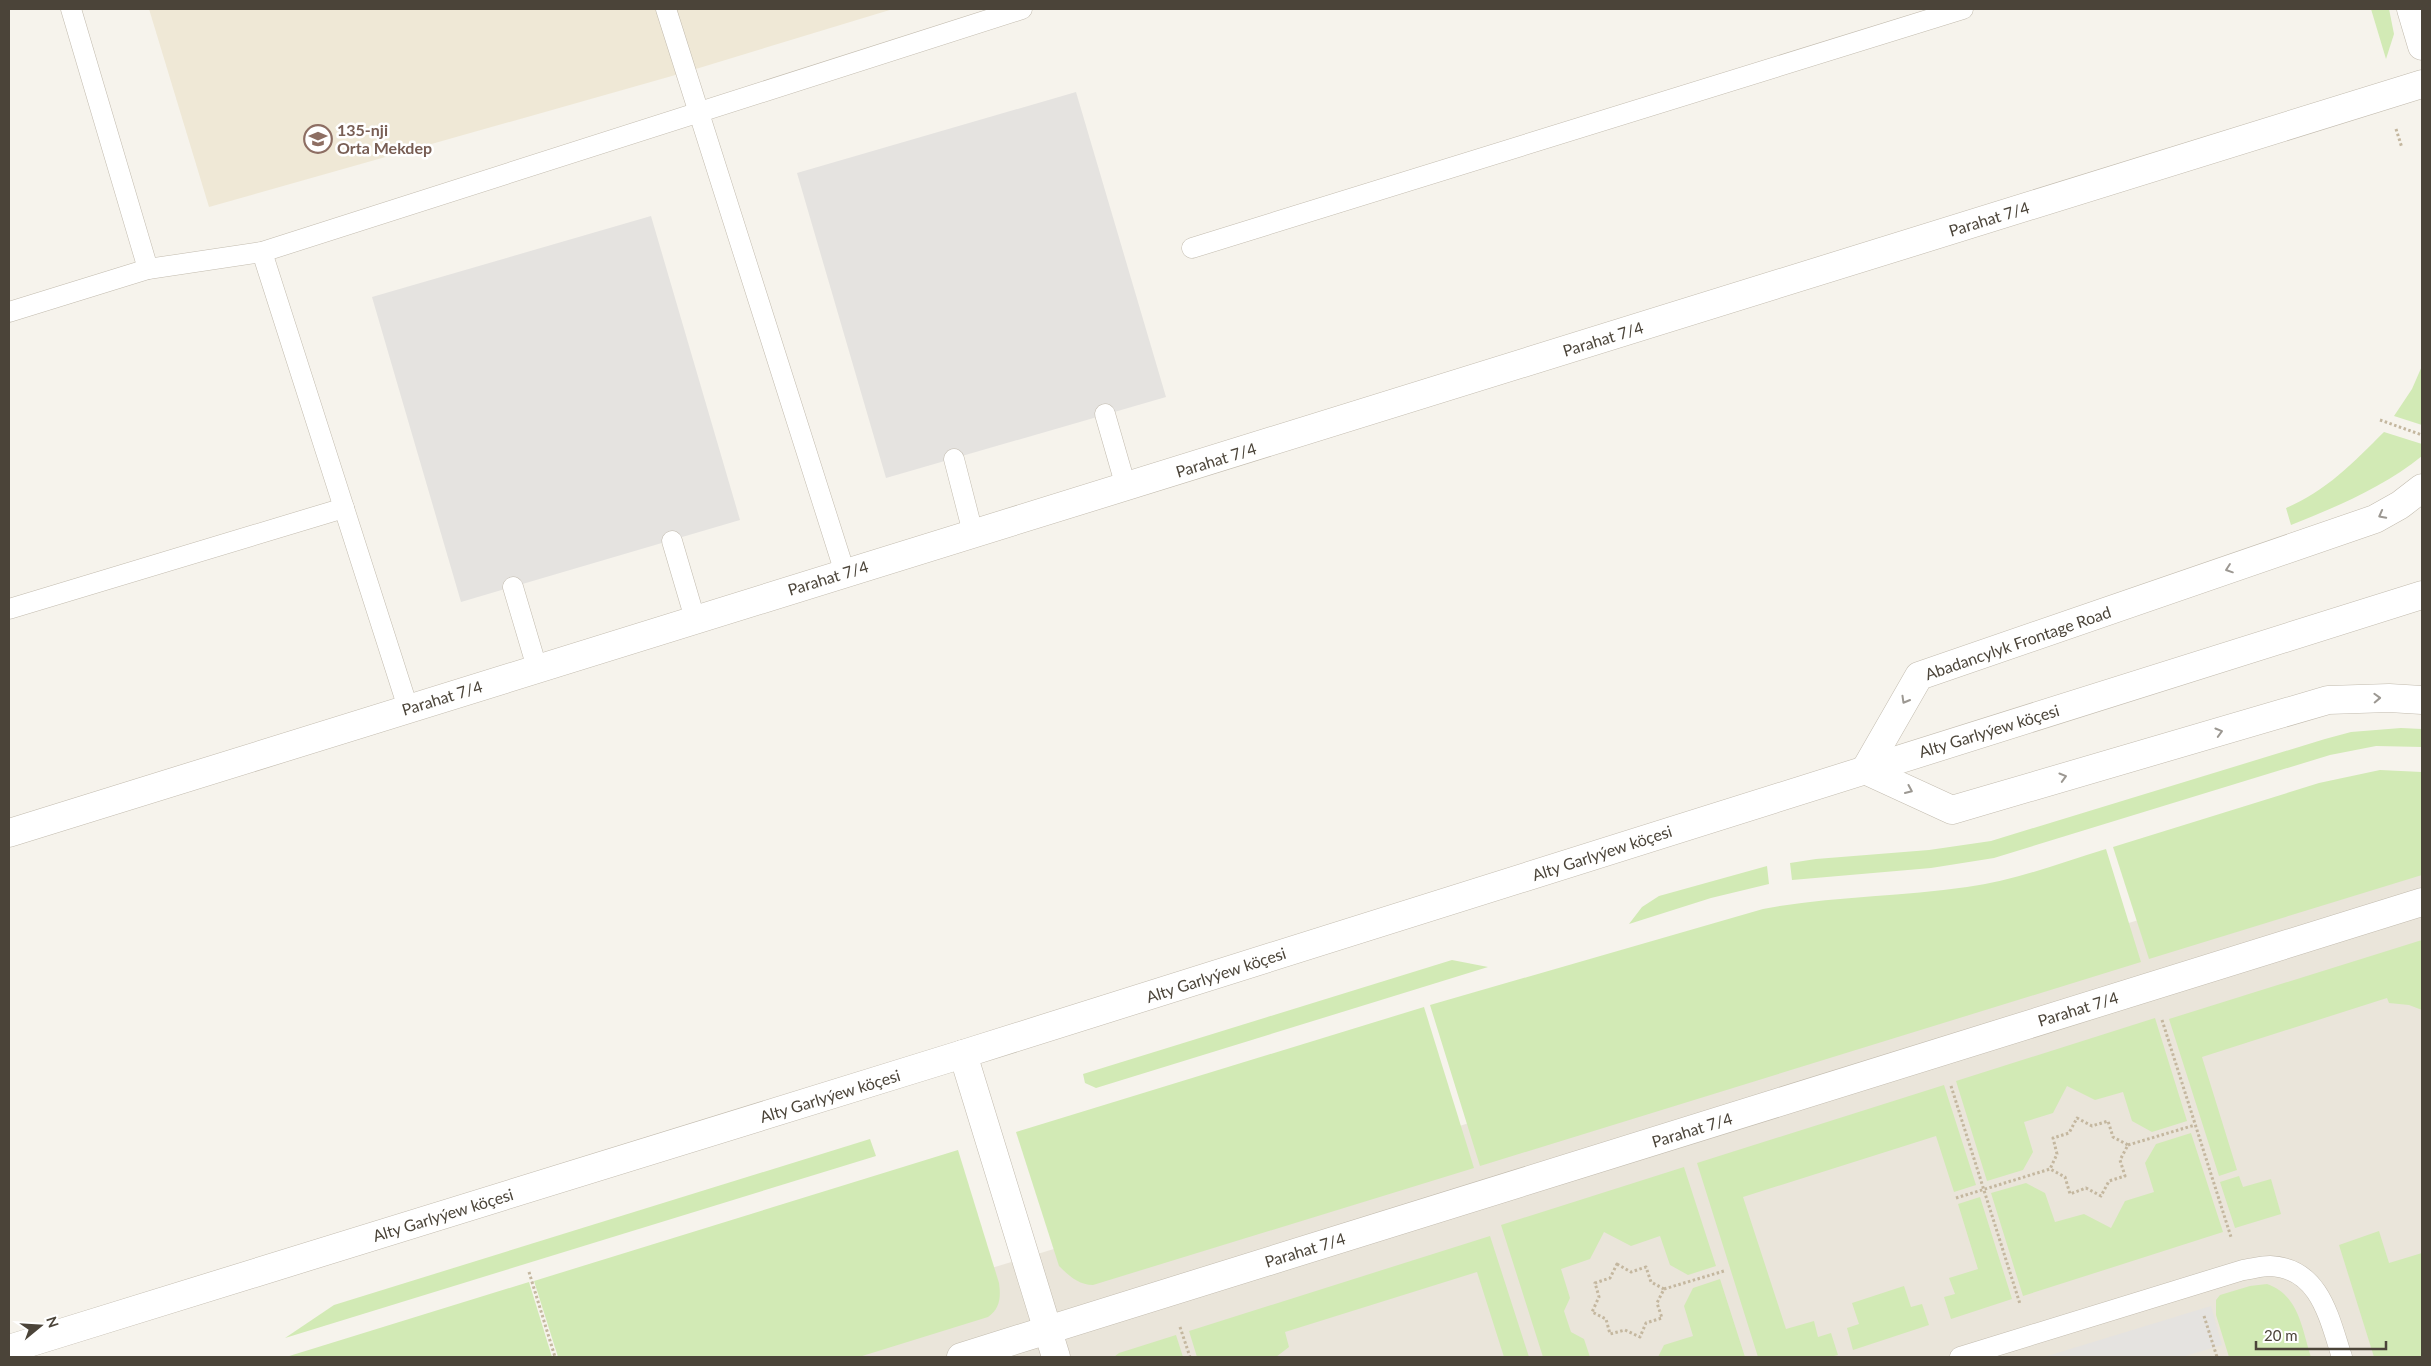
<svg xmlns="http://www.w3.org/2000/svg" width="2431" height="1366" font-family="Lato,sans-serif">
  <style>
    .residential { fill: #eae5da }
    .education { fill: #efe8d6 }
    .green { fill: #d2eab5 }
    .parking { fill: #e5e3e0 }
    .lines { fill: none; stroke-linecap: round; stroke-linejoin: round }
    .service-casing { stroke: #c2bbae; stroke-width: 21 }
    .minor-casing { stroke: #c2bbae; stroke-width: 29 }
    .tertiary-casing { stroke: #c2bbae; stroke-width: 29 }
    .path { stroke: #c4b79f; stroke-width: 3; stroke-dasharray: 2.5 2.5; stroke-linecap: butt }
    .service { stroke: #fff; stroke-width: 20 }
    .minor { stroke: #fff; stroke-width: 28 }
    .tertiary { stroke: #fff; stroke-width: 28 }
    .oneway { stroke: #9c9892 }
    .labels { text-anchor: middle; stroke-width: 5; stroke-linejoin: round; paint-order: stroke }
    .education-label { font-size: 16px; font-weight: bold; fill: #785e54; stroke: #fff; text-anchor: start }
    .street-label { font-size: 16px; fill: #4b4439; stroke: #fff }
  </style>
  <rect width="100%" height="100%" fill="#f6f3ec"/>
  <path class="residential" d="M 2422,834 L 2422,1357 L 698,1357 Z"/>
  <path class="education" d="M 149,9 L 893,9 L 686,72 L 209,207 Z"/>
  <g class="green">
    <path d="M 2371,9 L 2389,9 L 2394,34 L 2386,59 Z"/>
    <path d="M 2422,366 L 2422,425 L 2394,416 L 2412,389 Z"/>
    <path d="M 2384,432 L 2422,444 L 2422,456 C 2384,487 2336,507 2291,525 L 2286,508 C 2325,492 2354,462 2384,432 Z"/>
    <path d="M 2401,728 L 2422,729 L 2422,747 L 2376,746 L 2330,755 L 1994,858 L 1931,868 L 1792,880 L 1790,863 L 1816,859 L 1929,850 L 1991,841 L 2325,739 L 2351,732 Z"/>
    <path d="M 2380,770 L 2422,772 L 2422,875 L 2149,959 L 2113,847 L 2319,783 Z"/>
    <path d="M 2106,849 L 2141,962 L 1480,1166 L 1430,1005 L 1763,909 C 1831,896 1899,897 1967,887 C 2014,881 2060,863 2106,849 Z"/>
    <path d="M 1767,866 L 1769,884 L 1711,898 L 1629,924 L 1642,907 L 1659,896 Z"/>
    <path d="M 2422,940 L 2422,1010 L 2409,1005 L 2389,1003 L 2387,998 L 2202,1057 L 2237,1170 L 2219,1176 L 2169,1019 Z"/>
    <path d="M 1452,960 L 1488,967 L 1096,1088 L 1085,1083 L 1083,1074 Z"/>
    <path d="M 1424,1007 L 1474,1168 L 1093,1285 C 1079,1285 1069,1276 1059,1266 L 1016,1132 Z"/>
    <path d="M 2155,1018 L 2187,1121 L 2152,1132 L 2132,1121 L 2123,1092 L 2095,1100 L 2067,1086 L 2053,1113 L 2024,1122 L 2033,1152 L 2023,1170 L 1987,1181 L 1956,1081 Z"/>
    <path d="M 1944,1085 L 1976,1185 L 1954,1192 L 1936,1136 L 1743,1197 L 1786,1329 L 1814,1321 L 1818,1337 L 1831,1333 L 1838,1355 L 1830,1357 L 1758,1357 L 1697,1163 Z"/>
    <path d="M 2191,1133 L 2223,1232 L 2023,1296 L 1991,1193 L 2026,1183 L 2045,1193 L 2055,1222 L 2084,1214 L 2111,1228 L 2125,1201 L 2154,1192 L 2145,1163 L 2156,1144 Z"/>
    <path d="M 870,1139 L 876,1156 L 285,1338 L 334,1305 Z"/>
    <path d="M 958,1150 L 999,1283 C 1001,1297 1000,1309 988,1317 L 859,1357 L 558,1357 L 534,1281 Z"/>
    <path d="M 1684,1167 L 1716,1266 L 1688,1275 L 1670,1265 L 1660,1236 L 1631,1246 L 1604,1232 L 1590,1259 L 1561,1269 L 1570,1298 L 1564,1311 L 1571,1332 L 1584,1339 L 1590,1357 L 1543,1357 L 1501,1225 Z"/>
    <path d="M 2239,1176 L 2243,1187 L 2271,1179 L 2281,1214 L 2235,1228 L 2220,1182 Z"/>
    <path d="M 1980,1197 L 2012,1299 L 1951,1319 L 1944,1297 L 1955,1294 L 1949,1278 L 1978,1269 L 1958,1204 Z"/>
    <path d="M 2379,1231 L 2389,1263 L 2422,1253 L 2422,1357 L 2374,1357 L 2339,1245 Z"/>
    <path d="M 1490,1236 L 1529,1357 L 1504,1357 L 1477,1272 L 1285,1332 L 1289,1347 L 1276,1357 L 1197,1357 L 1189,1331 Z"/>
    <path d="M 1720,1279 L 1745,1357 L 1658,1357 L 1664,1345 L 1693,1336 L 1684,1306 L 1693,1288 Z"/>
    <path d="M 529,1282 L 552,1357 L 286,1357 Z"/>
    <path d="M 2267,1284 C 2299,1295 2302,1329 2311,1357 L 2229,1357 L 2216,1315 L 2216,1300 L 2220,1295 L 2250,1286 Z"/>
    <path d="M 1904,1286 L 1911,1307 L 1922,1304 L 1929,1325 L 1853,1350 L 1847,1328 L 1859,1324 L 1852,1303 Z"/>
    <path d="M 1176,1335 L 1183,1357 L 1114,1357 L 1119,1353 Z"/>
  </g>
  <g class="parking">
    <path d="M 1076,92 L 1166,397 L 886,478 L 797,173 Z"/>
    <path d="M 651,216 L 740,520 L 461,602 L 372,297 Z"/>
    <path d="M 2211,1306 L 2222,1345 L 2182,1357 L 2044,1357 Z"/>
  </g>
  <g class="lines">
    <defs>
      <g id="service">
        <path d="M 71,9 L 148,269"/>
        <path d="M 666,9 L 845,573"/>
        <path d="M 1192,248 L 1963,9"/>
        <path d="M 262,252 L 408,708"/>
        <path d="M 9,312 L 148,269 L 262,252 L 1022,9"/>
        <path d="M 1105,414 L 1126,487"/>
        <path d="M 954,459 L 973,533"/>
        <path d="M 672,541 L 695,619"/>
        <path d="M 513,587 L 537,668"/>
        <path d="M 9,609 L 344,508"/>
        <path d="M 1960,1357 L 2243,1270 C 2252,1269 2261,1266 2270,1266 C 2320,1268 2329,1318 2342,1357"/>
      </g>
      <g id="minor">
        <path d="M 2411,9 L 2422,46"/>
        <path d="M 2422,488 L 2400,505 L 2375,519 L 1919,676 L 1865,770 L 1952,810 L 2328,700 L 2389,698 L 2422,700"/>
        <path d="M 9,833 L 2422,84"/>
        <path d="M 963,1054 L 1056,1357"/>
        <path d="M 961,1357 L 2422,902"/>
      </g>
      <path id="tertiary" d="M 9,1349 L 963,1054 L 2422,595"/>
    </defs>
    <use href="#service" class="service-casing"/>
    <use href="#minor" class="minor-casing"/>
    <use href="#tertiary" class="tertiary-casing"/>
    <g class="path">
      <path d="M 2396,129 L 2402,148"/>
      <path d="M 2380,420 L 2422,435"/>
      <path d="M 2162,1020 L 2231,1237"/>
      <path d="M 1951,1086 L 2020,1304"/>
      <path d="M 2128,1145 L 2195,1125"/>
      <path d="M 1956,1198 L 2050,1169 L 2065,1177 L 2070,1194 L 2086,1188 L 2101,1196 L 2109,1181 L 2125,1176 L 2120,1160 L 2128,1145 L 2113,1137 L 2108,1121 L 2092,1126 L 2077,1118 L 2069,1133 L 2053,1138 L 2057,1154 L 2050,1169"/>
      <path d="M 1617,1264 L 1631,1272 L 1646,1267 L 1651,1282 L 1664,1289 L 1657,1303 L 1662,1318 L 1646,1323 L 1640,1337 L 1625,1330 L 1610,1334 L 1606,1319 L 1592,1312 L 1599,1297 L 1595,1283 L 1610,1278 Z"/>
      <path d="M 529,1272 L 555,1357"/>
      <path d="M 1664,1289 L 1724,1271"/>
      <path d="M 2204,1316 L 2217,1357"/>
      <path d="M 1180,1327 L 1190,1357"/>
    </g>
    <use href="#service" class="service"/>
    <use href="#minor" class="minor"/>
    <use href="#tertiary" class="tertiary"/>
  </g>
  <defs><path id="oneway-chevron" d="M-2-3.5L2.5 0L-2 3.5" fill="none" stroke-width="1.6" stroke-linecap="round" stroke-linejoin="round" transform="scale(1.25)"/></defs>
  <g class="oneway">
    <use href="#oneway-chevron" transform="translate(2382 515) rotate(152)"/>
    <use href="#oneway-chevron" transform="translate(2229 569) rotate(161)"/>
    <use href="#oneway-chevron" transform="translate(2377 698) rotate(-2)"/>
    <use href="#oneway-chevron" transform="translate(1905 700) rotate(120)"/>
    <use href="#oneway-chevron" transform="translate(2219 732) rotate(-16)"/>
    <use href="#oneway-chevron" transform="translate(2063 777) rotate(-16)"/>
    <use href="#oneway-chevron" transform="translate(1909 790) rotate(24)"/>
  </g>
  <defs>
    <symbol id="school-ring" viewBox="-11 -11 22 22"><circle r="9.5" fill="#fff" stroke="#8d6e63" stroke-width="1.5"/><path d="M0-5L7-2L0 1L-7-2ZM-4 1L0 2.5L4 1V4Q0 6-4 4Z" fill="#8d6e63"/></symbol>
  </defs>
  <g fill-rule="evenodd">
    <use href="#school-ring" x="302" y="123" width="32" height="32"/>
  </g>
  <g class="labels">
    <g class="education-label">
      <text x="337" y="136">135-nji<tspan x="337" dy="18">Orta Mekdep</tspan></text>
    </g>
    <g class="street-label">
      <text transform="translate(1989 219) rotate(-17)" y="6">Parahat 7/4</text>
      <text transform="translate(1603 339) rotate(-17)" y="6">Parahat 7/4</text>
      <text transform="translate(1216 460) rotate(-17)" y="6">Parahat 7/4</text>
      <text transform="translate(828 578) rotate(-17)" y="6">Parahat 7/4</text>
      <text transform="translate(2018 643) rotate(-19)" y="6">Abadancylyk Frontage Road</text>
      <text transform="translate(442 698) rotate(-17)" y="6">Parahat 7/4</text>
      <text transform="translate(1989 731) rotate(-17)" y="6">Alty Garlyýew köçesi</text>
      <text transform="translate(1602 853) rotate(-18)" y="6">Alty Garlyýew köçesi</text>
      <text transform="translate(1216 975) rotate(-18)" y="6">Alty Garlyýew köçesi</text>
      <text transform="translate(2078 1009) rotate(-17)" y="6">Parahat 7/4</text>
      <text transform="translate(830 1096) rotate(-17)" y="6">Alty Garlyýew köçesi</text>
      <text transform="translate(1692 1130) rotate(-17)" y="6">Parahat 7/4</text>
      <text transform="translate(443 1215) rotate(-17)" y="6">Alty Garlyýew köçesi</text>
      <text transform="translate(1305 1250) rotate(-17)" y="6">Parahat 7/4</text>
    </g>
  </g>
  <rect width="2431" height="1366" fill="none" stroke="#4b4439" stroke-width="20"/>
  <g transform="translate(40 1326) rotate(72)" stroke="#ffffff" stroke-width="4" paint-order="stroke">
  <path d="M0-4L9 19L0 12L-9 19Z" fill="#4b4439"/>
  <text y="-8" font-size="14" font-weight="bold" text-anchor="middle" fill="#4b4439">N</text>
  </g>
  <path d="M2256 1341v8h130v-8" fill="none" stroke="#4b4439" stroke-width="2.5"/>
  <text x="2264" y="1341" font-size="15" fill="#4b4439" stroke="#ffffff" stroke-width="4" paint-order="stroke">20 m</text>
</svg>
